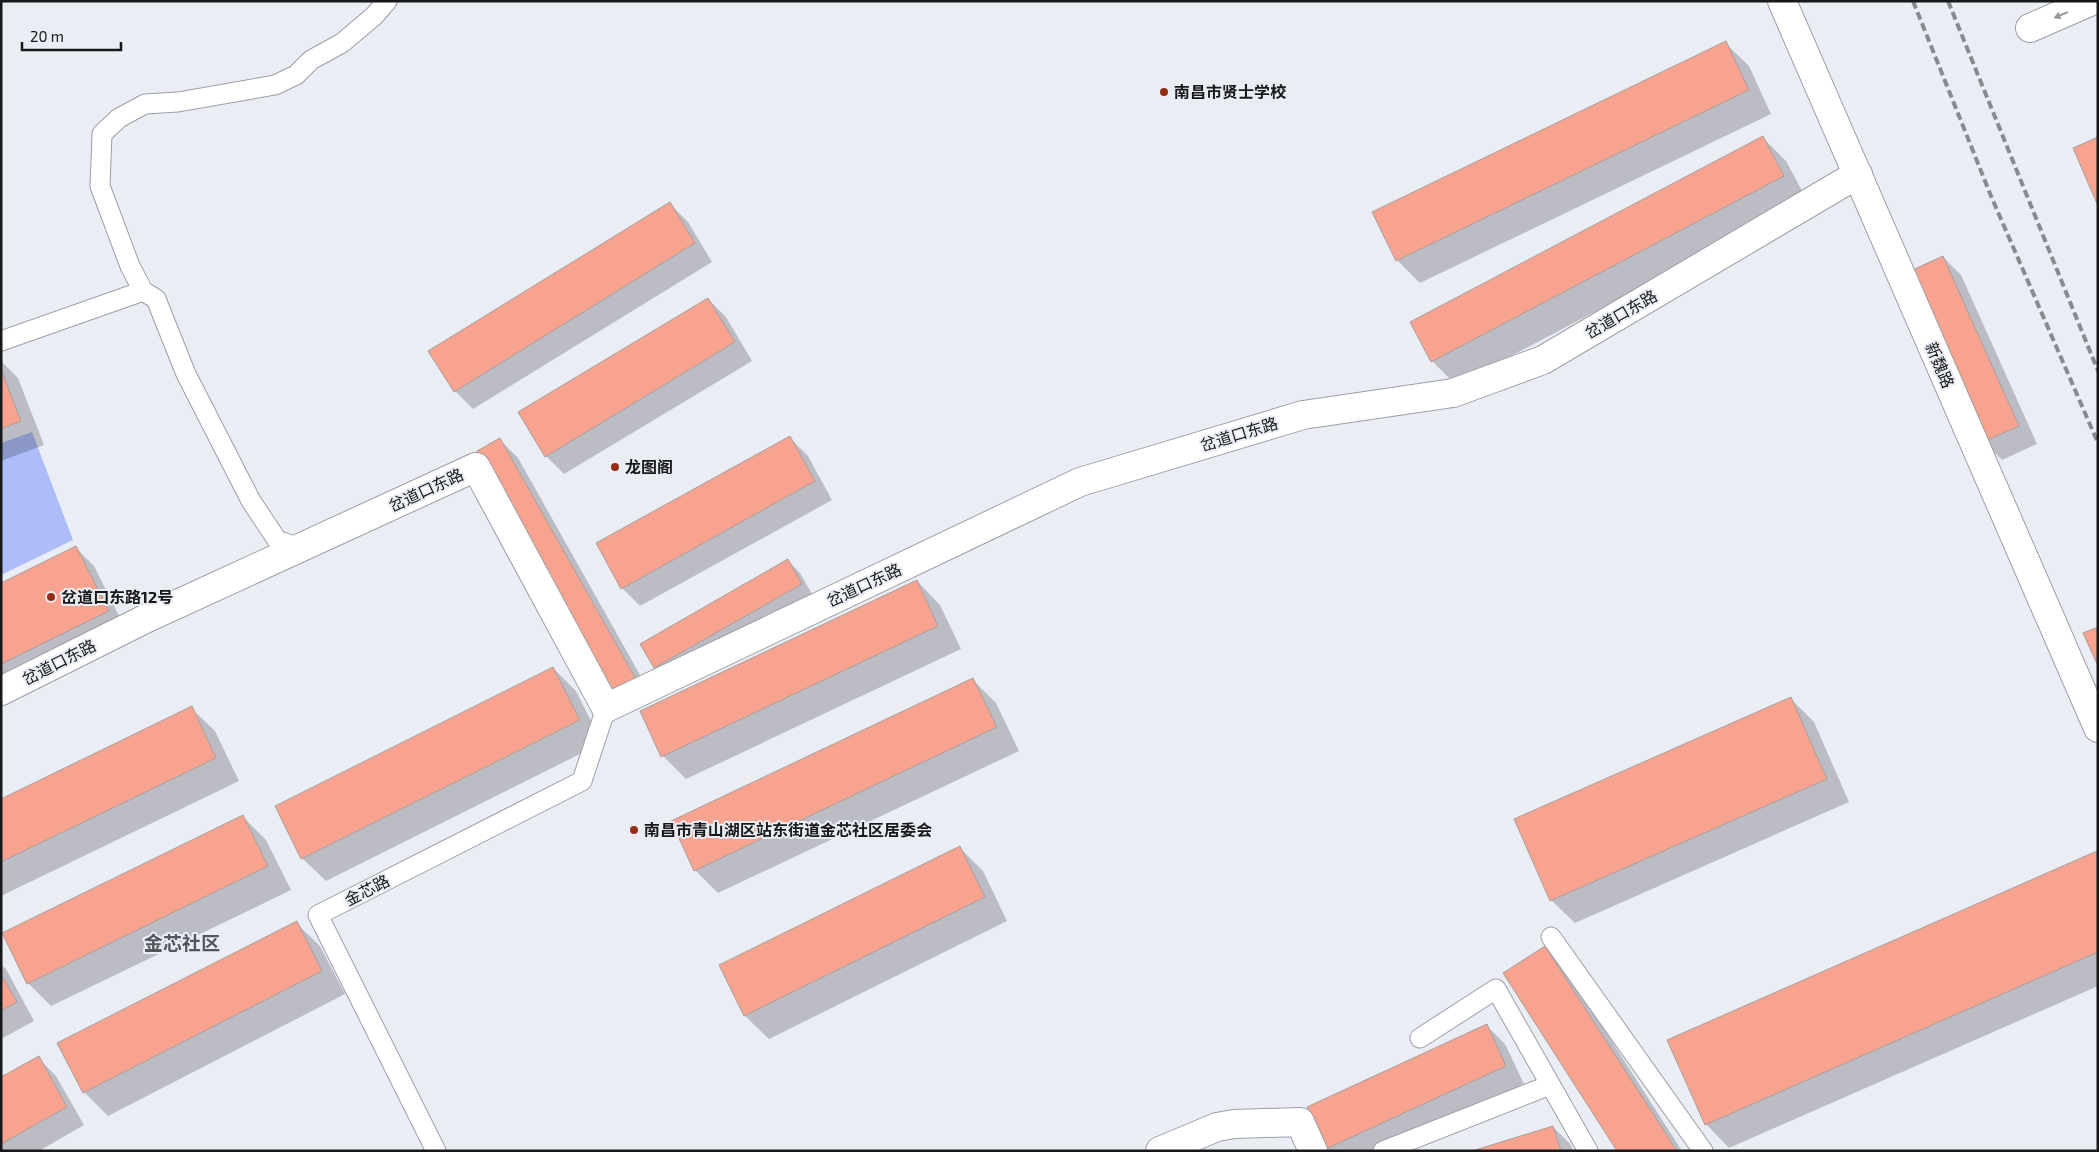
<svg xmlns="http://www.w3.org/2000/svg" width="2099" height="1152" font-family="'Exo 2','Noto Sans SC',sans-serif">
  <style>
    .green { fill: #adbdf9 }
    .shadow { fill: #0003 }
    .building { fill: #f8a38f; stroke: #a79f9d }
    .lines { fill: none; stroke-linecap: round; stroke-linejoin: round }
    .service-casing { stroke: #9d9fa5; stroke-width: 21 }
    .minor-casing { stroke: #9d9fa5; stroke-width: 30 }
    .tertiary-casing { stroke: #9d9fa5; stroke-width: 30 }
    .service { stroke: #fff; stroke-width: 19 }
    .minor { stroke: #fff; stroke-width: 28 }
    .tertiary { stroke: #fff; stroke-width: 28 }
    .rail { stroke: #888a8f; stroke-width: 4; stroke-dasharray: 8 4; stroke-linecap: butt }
    .oneway { fill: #979798 }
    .poi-dot { fill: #952d14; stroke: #ebedf5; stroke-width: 2 }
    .labels { text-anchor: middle; stroke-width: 4; stroke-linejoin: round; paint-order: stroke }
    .poi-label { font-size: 16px; font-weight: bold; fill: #17181a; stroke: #ebedf5; text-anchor: start }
    .street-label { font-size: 16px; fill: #17181a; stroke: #ebedf5 }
    .quarter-label { font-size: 19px; font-weight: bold; fill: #54565c; stroke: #ebedf5 }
  </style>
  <rect width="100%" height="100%" fill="#ebedf5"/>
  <path class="green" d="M 32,432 L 73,540 L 1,575 L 1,443 Z"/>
  <g class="shadow">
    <path d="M 1725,43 L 1749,66 L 1771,114 L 1420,283 L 1397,260 Z"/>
    <path d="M 1763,138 L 1786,161 L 1807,200 L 1456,385 L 1432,361 L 1412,323 Z"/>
    <path d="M 670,204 L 688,222 L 712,262 L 473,409 L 455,391 Z"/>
    <path d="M 1943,257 L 1961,275 L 2037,444 L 2002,460 L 1984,442 Z"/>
    <path d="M 708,299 L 726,317 L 752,361 L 564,474 L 546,456 Z"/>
    <path d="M 1,361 L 18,378 L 44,445 L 1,461 Z"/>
    <path d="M 790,438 L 808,456 L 832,500 L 640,606 L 622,588 Z"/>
    <path d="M 500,440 L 518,458 L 653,698 L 633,709 Z"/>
    <path d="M 76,548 L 94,566 L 126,630 L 1,690 L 1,584 Z"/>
    <path d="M 788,561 L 800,573 L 813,596 L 667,680 L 655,668 L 642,644 Z"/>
    <path d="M 917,581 L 940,605 L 961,649 L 686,779 L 663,756 Z"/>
    <path d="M 553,668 L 576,691 L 602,743 L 326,881 L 302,858 Z"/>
    <path d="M 973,680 L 996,703 L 1019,751 L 718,893 L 695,870 Z"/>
    <path d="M 1791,699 L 1814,722 L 1849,802 L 1575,923 L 1551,900 Z"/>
    <path d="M 191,708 L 215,731 L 239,781 L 1,896 L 1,800 Z"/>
    <path d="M 243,817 L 266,840 L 291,890 L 51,1006 L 28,983 Z"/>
    <path d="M 960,848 L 983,871 L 1007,921 L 769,1039 L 745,1016 L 721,966 Z"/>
    <path d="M 2097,853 L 2098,986 L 1729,1148 L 1706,1124 L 1669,1041 Z"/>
    <path d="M 296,923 L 320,946 L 345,994 L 108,1116 L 84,1092 L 59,1043 Z"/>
    <path d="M 1545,947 L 1563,965 L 1682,1151 L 1619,1151 Z"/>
    <path d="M 1,965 L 6,969 L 34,1021 L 1,1039 Z"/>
    <path d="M 1487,1026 L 1505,1044 L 1524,1084 L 1378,1151 L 1330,1151 L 1327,1148 Z"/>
    <path d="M 38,1058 L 56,1076 L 84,1125 L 39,1151 L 1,1151 L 1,1078 Z"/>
    <path d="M 1553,1127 L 1571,1145 L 1573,1151 L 1477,1151 Z"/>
  </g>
  <g class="building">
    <path d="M 1726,41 L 1749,90 L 1396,261 L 1372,212 Z"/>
    <path d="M 1763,136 L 1784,176 L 1431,362 L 1410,322 Z"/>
    <path d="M 2098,137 L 2098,206 L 2073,148 Z"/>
    <path d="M 670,202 L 695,243 L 454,392 L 428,351 Z"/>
    <path d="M 1943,256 L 2019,426 L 1983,442 L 1906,273 Z"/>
    <path d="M 708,298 L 735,342 L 545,457 L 518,412 Z"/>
    <path d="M 1,369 L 21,421 L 1,429 Z"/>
    <path d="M 790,436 L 815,481 L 621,589 L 596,543 Z"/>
    <path d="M 500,438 L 636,679 L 614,692 L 477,451 Z"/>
    <path d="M 76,546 L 109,611 L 1,664 L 1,583 Z"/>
    <path d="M 788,559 L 802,584 L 654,668 L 640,644 Z"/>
    <path d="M 917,580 L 938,626 L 661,757 L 640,711 Z"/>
    <path d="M 2098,627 L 2098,666 L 2083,633 Z"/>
    <path d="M 553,667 L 580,720 L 301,859 L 275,806 Z"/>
    <path d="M 973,678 L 997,727 L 694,871 L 671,821 Z"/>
    <path d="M 1791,697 L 1827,779 L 1550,901 L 1514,819 Z"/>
    <path d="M 192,706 L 216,758 L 1,862 L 1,799 Z"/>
    <path d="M 243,815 L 268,866 L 27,984 L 2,933 Z"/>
    <path d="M 960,846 L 985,897 L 744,1016 L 719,965 Z"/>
    <path d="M 2097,851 L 2098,952 L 1705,1125 L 1667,1040 Z"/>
    <path d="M 297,921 L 322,971 L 83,1093 L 57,1043 Z"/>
    <path d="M 1545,946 L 1677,1151 L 1617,1151 L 1503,973 Z"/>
    <path d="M 1,974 L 17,1002 L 1,1011 Z"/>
    <path d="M 1487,1024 L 1506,1066 L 1326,1149 L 1307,1107 Z"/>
    <path d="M 39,1056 L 67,1107 L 1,1144 L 1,1077 Z"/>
    <path d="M 1553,1126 L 1561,1151 L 1472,1151 Z"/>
  </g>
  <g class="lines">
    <defs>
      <g id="service">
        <path d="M 1,341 L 143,291"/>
        <path d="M 299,548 L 277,540 L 251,501 L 186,374 L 156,299 L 143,291 L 130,266 L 100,186 L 102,134 L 119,118 L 145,104 L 178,102 L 275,85 L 296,75 L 311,60 L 342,43 L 374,16 L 387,1"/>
        <path d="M 1551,937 L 1703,1151"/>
        <path d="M 1420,1038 L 1496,989 L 1588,1151"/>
        <path d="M 436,1151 L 318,915 L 582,781 L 606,708"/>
        <path d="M 1383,1151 L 1550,1085"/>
      </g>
      <path id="minor" d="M 1160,1151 L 1217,1127 L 1234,1124 L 1300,1122 L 1313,1151"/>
      <g id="tertiary">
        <path d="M 1782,1 L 2098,728"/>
        <path d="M 2030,28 L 2092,1"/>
        <path d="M 1,691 L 147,618 L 476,467 L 606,708 L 1080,482 L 1303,415 L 1453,393 L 1543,360 L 1858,174"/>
      </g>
    </defs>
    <use href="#service" class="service-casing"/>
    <use href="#minor" class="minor-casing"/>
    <use href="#tertiary" class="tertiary-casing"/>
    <use href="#service" class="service"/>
    <use href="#minor" class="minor"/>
    <use href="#tertiary" class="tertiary"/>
    <g class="rail">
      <path d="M 1913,1 L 1991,196 L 2098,443"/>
      <path d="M 1948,1 L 2098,371"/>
    </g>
  </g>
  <defs><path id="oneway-solid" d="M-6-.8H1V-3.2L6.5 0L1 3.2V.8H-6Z" transform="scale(1.25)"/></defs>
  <use class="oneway" href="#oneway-solid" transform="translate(2061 15) rotate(157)"/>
  <g class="poi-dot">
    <circle cx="1164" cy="92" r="5"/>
    <circle cx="615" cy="467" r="5"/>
    <circle cx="51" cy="597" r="5"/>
    <circle cx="634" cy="830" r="5"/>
  </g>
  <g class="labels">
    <g class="poi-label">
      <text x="1174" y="98">南昌市贤士学校</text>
      <text x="625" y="473">龙图阁</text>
      <text x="61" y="603">岔道口东路12号</text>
      <text x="644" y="836">南昌市青山湖区站东街道金芯社区居委会</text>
    </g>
    <g class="street-label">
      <text transform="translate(1621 314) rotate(-30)" y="6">岔道口东路</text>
      <text transform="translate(1940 365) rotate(67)" y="6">新魏路</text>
      <text transform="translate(1239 434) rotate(-17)" y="6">岔道口东路</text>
      <text transform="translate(426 490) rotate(-25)" y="6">岔道口东路</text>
      <text transform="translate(864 585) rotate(-25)" y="6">岔道口东路</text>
      <text transform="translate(59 662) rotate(-27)" y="6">岔道口东路</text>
      <text transform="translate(367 890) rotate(-27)" y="6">金芯路</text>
    </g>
    <g class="quarter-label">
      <text x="182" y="950">金芯社区</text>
    </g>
  </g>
  <rect width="2099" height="1152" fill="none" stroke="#17181a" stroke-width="5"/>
  <path d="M22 42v8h99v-8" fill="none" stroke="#17181a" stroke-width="2.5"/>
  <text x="30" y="42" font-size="15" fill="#17181a" stroke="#ebedf5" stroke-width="4" paint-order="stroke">20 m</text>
</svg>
